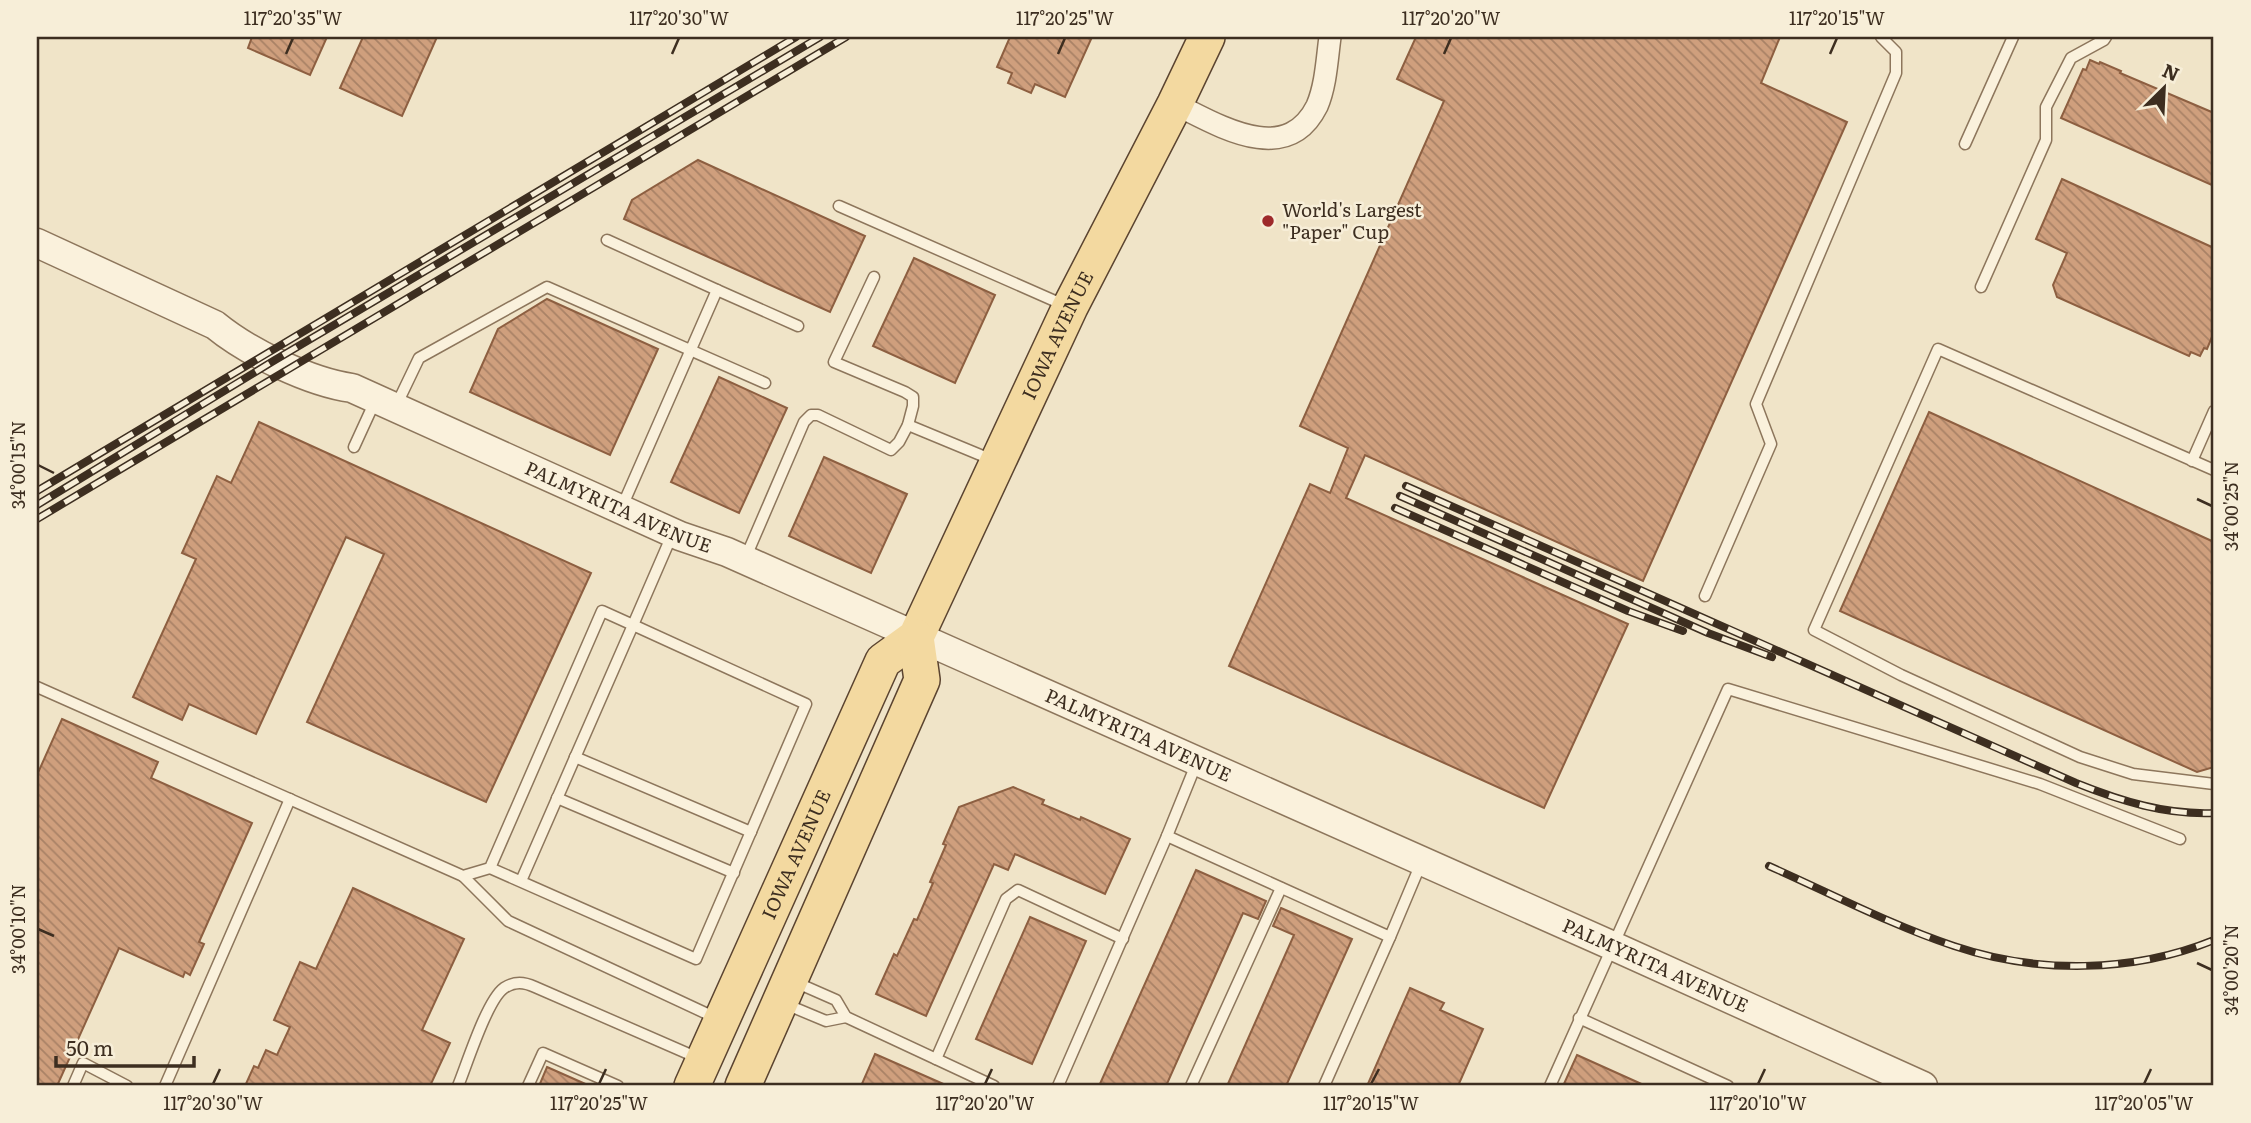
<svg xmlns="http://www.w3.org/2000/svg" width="2251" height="1123" font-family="Literata,serif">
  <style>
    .building { fill: url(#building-back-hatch); stroke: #8d5f41; stroke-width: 2 }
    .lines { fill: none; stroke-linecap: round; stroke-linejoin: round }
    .service-casing { stroke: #8d765c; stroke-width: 13 }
    .minor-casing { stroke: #8d765c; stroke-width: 24 }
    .tertiary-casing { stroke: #8d765c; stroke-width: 31 }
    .primary-casing { stroke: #5b4430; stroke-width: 38 }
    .service { stroke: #faf1dc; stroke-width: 10 }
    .minor { stroke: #faf1dc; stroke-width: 21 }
    .tertiary { stroke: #faf1dc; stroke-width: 28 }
    .primary { stroke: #f3d9a0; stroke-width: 35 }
    .rail-casing { stroke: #3d2e20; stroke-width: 8 }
    .rail { stroke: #f7eed8; stroke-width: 5; stroke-dasharray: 16; stroke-linecap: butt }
    .ticks { fill: none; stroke: #3d2e20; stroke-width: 2.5 }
    .poi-dot { fill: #9e2a2b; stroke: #f7eed8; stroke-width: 2.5 }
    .labels { text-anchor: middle; stroke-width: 5; stroke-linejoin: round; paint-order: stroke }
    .poi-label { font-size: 19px; fill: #3d2e20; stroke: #f7eed8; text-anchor: start }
    .street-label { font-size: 19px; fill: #3d2e20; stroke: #f7eed8 }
    .neatline { fill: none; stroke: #3d2e20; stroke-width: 2.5 }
    .ticks-label { font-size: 18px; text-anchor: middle; fill: #3d2e20 }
  </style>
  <defs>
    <pattern id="building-back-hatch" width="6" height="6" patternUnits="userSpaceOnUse" patternTransform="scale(1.75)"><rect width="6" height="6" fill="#cf9f7d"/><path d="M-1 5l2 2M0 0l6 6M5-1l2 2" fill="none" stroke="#a98266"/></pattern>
  </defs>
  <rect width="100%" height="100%" fill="#f0e4c8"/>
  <g class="building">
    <path d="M 252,37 L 327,37 L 310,75 L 248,48 Z"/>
    <path d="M 363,37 L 437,37 L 402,116 L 340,88 Z"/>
    <path d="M 1010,37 L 1092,37 L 1065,97 L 1035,84 L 1031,93 L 1008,83 L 1012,73 L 997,67 Z"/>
    <path d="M 1416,37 L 1780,37 L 1761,83 L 1847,122 L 1643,581 L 1365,455 L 1346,498 L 1628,624 L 1544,808 L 1229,666 L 1310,484 L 1330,493 L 1348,448 L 1300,426 L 1444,101 L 1397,79 Z"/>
    <path d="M 2090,60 L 2099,64 L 2100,62 L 2121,71 L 2120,73 L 2214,113 L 2214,186 L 2061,118 L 2083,69 L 2086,70 Z"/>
    <path d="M 698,160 L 865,236 L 830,312 L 624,219 L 632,200 Z"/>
    <path d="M 2062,179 L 2214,248 L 2214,332 L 2207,349 L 2204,348 L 2200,356 L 2191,352 L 2189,356 L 2057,297 L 2053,285 L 2067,253 L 2036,239 Z"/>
    <path d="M 914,258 L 995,295 L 955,383 L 873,346 Z"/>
    <path d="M 547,299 L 658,349 L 610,455 L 470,392 L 498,329 Z"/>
    <path d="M 719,377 L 787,408 L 739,513 L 671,482 Z"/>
    <path d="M 1929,412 L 2214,542 L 2214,767 L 2197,772 L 1840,611 Z"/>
    <path d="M 259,422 L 591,573 L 486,802 L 307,722 L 384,554 L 346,537 L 256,734 L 189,704 L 182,720 L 133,697 L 196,559 L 182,553 L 217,476 L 231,483 Z"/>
    <path d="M 824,457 L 907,494 L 871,573 L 789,536 Z"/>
    <path d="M 62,719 L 158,762 L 151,778 L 252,823 L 199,942 L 204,944 L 190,975 L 185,972 L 183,977 L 119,948 L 57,1086 L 37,1086 L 37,775 Z"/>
    <path d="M 1013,787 L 1044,800 L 1042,804 L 1080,820 L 1081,817 L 1130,839 L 1105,894 L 1015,854 L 1008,870 L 994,864 L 926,1016 L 876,994 L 894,954 L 897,956 L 914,919 L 917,920 L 933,883 L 930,882 L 946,845 L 943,844 L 959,807 Z"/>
    <path d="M 1196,870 L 1266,901 L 1258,919 L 1243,913 L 1166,1086 L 1099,1086 Z"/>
    <path d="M 353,888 L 464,939 L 422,1030 L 450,1043 L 430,1086 L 245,1086 L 254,1066 L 258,1068 L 266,1050 L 277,1055 L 290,1027 L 274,1020 L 300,962 L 316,969 Z"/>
    <path d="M 1281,908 L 1352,939 L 1286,1086 L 1227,1086 L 1294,935 L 1273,926 Z"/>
    <path d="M 1030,917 L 1086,941 L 1032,1064 L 976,1039 Z"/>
    <path d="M 1410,988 L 1444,1003 L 1440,1010 L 1483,1029 L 1458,1086 L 1367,1086 Z"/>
    <path d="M 875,1054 L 948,1086 L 861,1086 Z"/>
    <path d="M 1577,1055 L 1646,1086 L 1563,1086 Z"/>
    <path d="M 547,1067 L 590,1086 L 539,1086 Z"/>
  </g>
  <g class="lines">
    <defs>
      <g id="service">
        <path d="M 1965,144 L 2013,37"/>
        <path d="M 839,206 L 1064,305"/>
        <path d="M 607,240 L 717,290 L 621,509"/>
        <path d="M 874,277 L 834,362 L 905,392 L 913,397 L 913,406 L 908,425"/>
        <path d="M 1981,287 L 2046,140 L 2046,107 L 2071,58 L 2104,40 L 2106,37"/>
        <path d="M 717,290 L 798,326"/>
        <path d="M 396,406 L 419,358 L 547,287 L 765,383"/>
        <path d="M 354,447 L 376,399"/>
        <path d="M 2192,461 L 2214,411"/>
        <path d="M 2214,470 L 1938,349 L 1814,630 L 1901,675 L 2080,757 L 2133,774 L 2214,784"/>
        <path d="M 745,559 L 804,422 L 811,415 L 818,415 L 891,450 L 899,442 L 908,425 L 995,461"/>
        <path d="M 1705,596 L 1771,444 L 1756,404 L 1896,73 L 1896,52 L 1881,37"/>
        <path d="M 37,687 L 463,876 L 490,868 L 602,611 L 633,625 L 672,535"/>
        <path d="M 575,757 L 751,832"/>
        <path d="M 1197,762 L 1167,836 L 1390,937 L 1422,861"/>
        <path d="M 557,798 L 734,873"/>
        <path d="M 490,868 L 696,959 L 806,704 L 633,625 L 521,881"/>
        <path d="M 463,876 L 508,921 L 716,1018"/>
        <path d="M 795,982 L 836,1000 L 846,1017 L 994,1086"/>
        <path d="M 783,1003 L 826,1021 L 846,1017"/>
        <path d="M 1579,1018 L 1728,1086"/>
        <path d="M 936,1059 L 1006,899 L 1018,890 L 1123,939"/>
        <path d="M 73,1086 L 83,1063 L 127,1086"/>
        <path d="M 165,1086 L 290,799"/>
        <path d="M 458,1086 C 467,1064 487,1000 504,988 C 515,981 524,982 535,987 L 698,1058"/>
        <path d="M 528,1086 L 543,1053 L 618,1086"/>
        <path d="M 1058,1086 L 1167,836"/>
        <path d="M 1191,1086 L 1281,888"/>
        <path d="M 1324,1086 L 1390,937"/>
        <path d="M 1550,1086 L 1728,689 L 2040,784 L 2180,839"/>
      </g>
      <path id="minor" d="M 1175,104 C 1218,125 1286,168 1317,106 C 1326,85 1327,59 1330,37"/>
      <g id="tertiary">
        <path id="s1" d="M 37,243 L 215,325 C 248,352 309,382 352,388 L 680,536 L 727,552 L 1613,946 L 1923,1086"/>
      </g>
      <g id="primary">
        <path id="s2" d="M 692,1086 L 883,661 L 916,637 L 1070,307 L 1175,104 L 1207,37"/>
        <path d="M 743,1086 L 922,680 L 916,637"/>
      </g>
    </defs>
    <use href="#service" class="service-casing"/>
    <use href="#minor" class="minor-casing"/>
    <use href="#tertiary" class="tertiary-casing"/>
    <use href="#primary" class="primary-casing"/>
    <use href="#service" class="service"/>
    <use href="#minor" class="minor"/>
    <use href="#tertiary" class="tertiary"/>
    <use href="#primary" class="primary"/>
    <defs>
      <g id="rail">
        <path d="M 1406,486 L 2076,783 C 2121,801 2165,815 2214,813"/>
        <path d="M 37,491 L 796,37"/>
        <path d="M 1400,496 L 1708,633 L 1772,657"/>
        <path d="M 37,505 L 275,360 L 820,37"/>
        <path d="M 1395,508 L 1628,611 L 1683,631"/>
        <path d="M 37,519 L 846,37"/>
        <path d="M 1769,866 C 1830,893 1891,925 1954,946 C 2037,974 2133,973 2214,940"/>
      </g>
    </defs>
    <use href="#rail" class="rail-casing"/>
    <use href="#rail" class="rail"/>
  </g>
  <path class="ticks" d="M 286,54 L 293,38M 672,54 L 679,38M 1058,54 L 1065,38M 1444,54 L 1451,38M 1830,54 L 1837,38M 38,465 L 54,473M 2197,499 L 2212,506M 38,929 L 54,936M 2197,963 L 2212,970M 213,1084 L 220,1069M 599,1084 L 606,1069M 985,1084 L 992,1069M 1371,1084 L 1379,1069M 1758,1084 L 1765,1069M 2144,1084 L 2151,1069"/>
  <circle class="poi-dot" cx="1268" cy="221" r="7"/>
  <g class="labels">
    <g class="poi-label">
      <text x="1282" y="217">World's Largest<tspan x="1282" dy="22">"Paper" Cup</tspan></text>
    </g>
    <g class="street-label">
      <text dy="7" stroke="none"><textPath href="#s2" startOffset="840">IOWA AVENUE</textPath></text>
      <text dy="7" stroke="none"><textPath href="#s1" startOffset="640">PALMYRITA AVENUE</textPath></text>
      <text dy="7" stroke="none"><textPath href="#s1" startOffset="1208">PALMYRITA AVENUE</textPath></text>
      <text dy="7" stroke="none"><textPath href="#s2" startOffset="254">IOWA AVENUE</textPath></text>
      <text dy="7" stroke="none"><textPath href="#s1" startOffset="1774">PALMYRITA AVENUE</textPath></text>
    </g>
  </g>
  <rect width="2251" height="1123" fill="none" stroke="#f7eed8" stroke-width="77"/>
  <g transform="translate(2164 88) rotate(24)" stroke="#f7eed8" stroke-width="5" paint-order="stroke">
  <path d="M0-5L12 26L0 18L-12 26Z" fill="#3d2e20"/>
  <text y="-10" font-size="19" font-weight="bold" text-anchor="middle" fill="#3d2e20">N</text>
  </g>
  <path d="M56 1056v10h138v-10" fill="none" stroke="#3d2e20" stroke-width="3.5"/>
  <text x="66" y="1056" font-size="21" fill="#3d2e20" stroke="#f7eed8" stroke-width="5" paint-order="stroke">50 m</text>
  <rect x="38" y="38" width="2174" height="1046" class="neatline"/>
  <g class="ticks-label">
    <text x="293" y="25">117°20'35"W</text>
    <text x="679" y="25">117°20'30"W</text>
    <text x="1065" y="25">117°20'25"W</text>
    <text x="1451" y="25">117°20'20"W</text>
    <text x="1837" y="25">117°20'15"W</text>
    <text transform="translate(19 465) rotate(-90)" y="6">34°00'15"N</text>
    <text transform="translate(2232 506) rotate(-90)" y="6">34°00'25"N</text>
    <text transform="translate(19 929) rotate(-90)" y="6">34°00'10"N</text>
    <text transform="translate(2232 970) rotate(-90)" y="6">34°00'20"N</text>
    <text x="213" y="1110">117°20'30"W</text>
    <text x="599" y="1110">117°20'25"W</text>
    <text x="985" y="1110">117°20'20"W</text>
    <text x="1371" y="1110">117°20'15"W</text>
    <text x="1758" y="1110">117°20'10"W</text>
    <text x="2144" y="1110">117°20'05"W</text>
  </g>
</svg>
